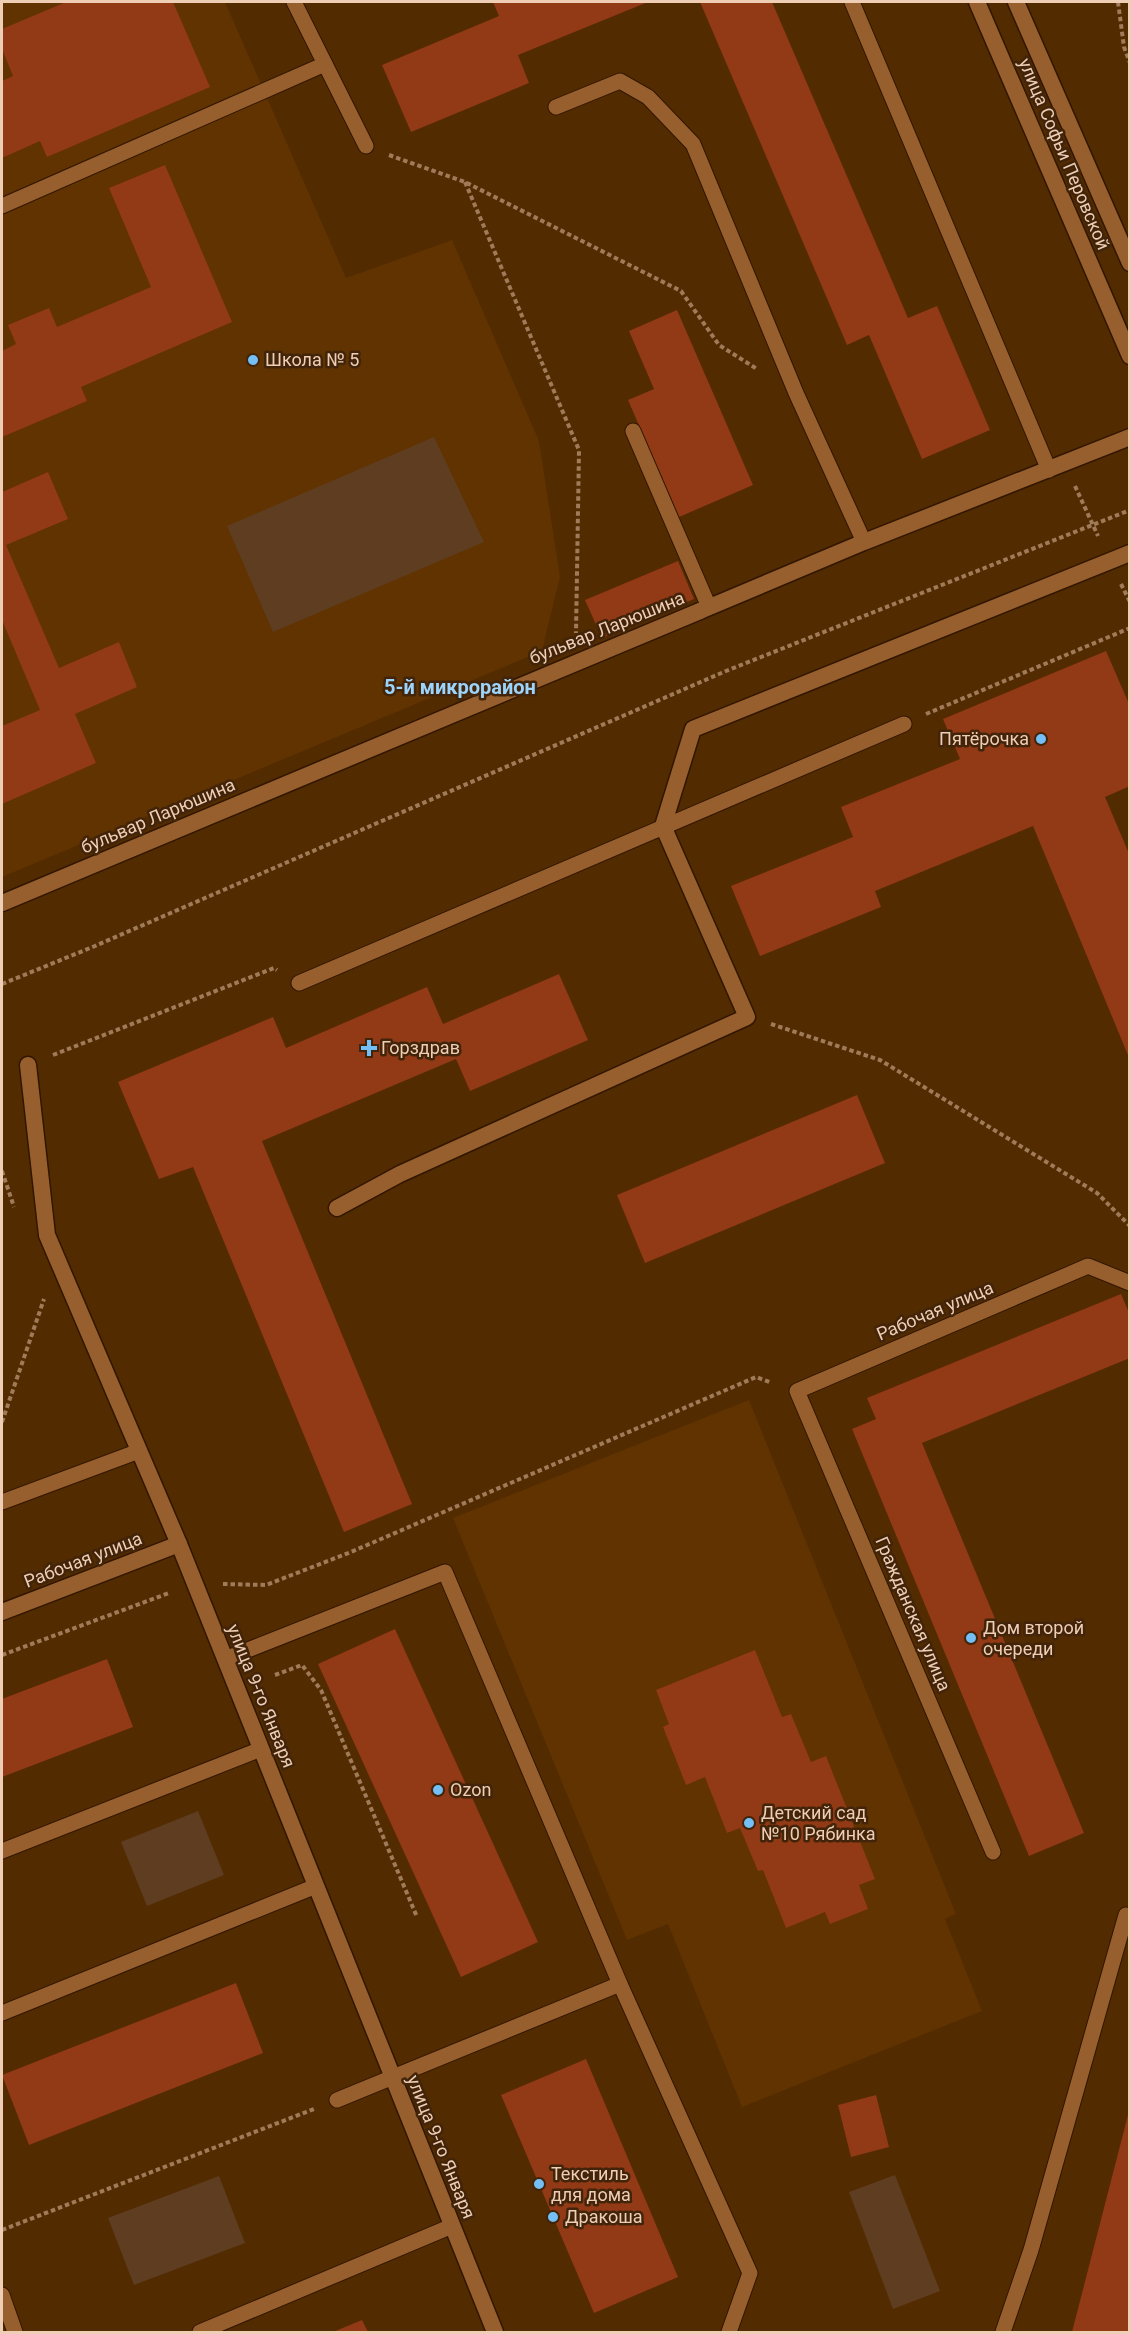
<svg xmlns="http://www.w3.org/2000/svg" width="1131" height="2334" font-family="Roboto,sans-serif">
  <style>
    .built { fill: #603300 }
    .green { fill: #5e3d20 }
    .building { fill: #923915 }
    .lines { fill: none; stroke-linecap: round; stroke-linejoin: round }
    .service-casing { stroke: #311600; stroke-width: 17 }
    .pedestrian-casing { stroke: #311600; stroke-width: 19 }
    .minor-casing { stroke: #311600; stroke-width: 19 }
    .tertiary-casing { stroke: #311600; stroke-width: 19 }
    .path { stroke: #9f7b59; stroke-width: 4; stroke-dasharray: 4.5 3; stroke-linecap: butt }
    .service { stroke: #975f2d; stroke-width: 15 }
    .pedestrian { stroke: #975f2d; stroke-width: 16 }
    .minor { stroke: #975f2d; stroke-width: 16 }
    .tertiary { stroke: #975f2d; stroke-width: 16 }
    .poi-dot { fill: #74c0f6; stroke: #412409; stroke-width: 2 }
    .labels { text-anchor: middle; stroke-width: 5; stroke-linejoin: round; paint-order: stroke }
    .street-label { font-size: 18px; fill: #eeceb5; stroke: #412409 }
    .poi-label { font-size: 18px; fill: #eeceb5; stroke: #412409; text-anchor: start }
    .neighbourhood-label { font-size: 20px; font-weight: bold; fill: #9dd4fc; stroke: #412409 }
  </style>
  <rect width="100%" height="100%" fill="#532b00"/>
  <g class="built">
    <path d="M 2,2 L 225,2 L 346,278 L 452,240 L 539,441 L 560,577 L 542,651 L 2,877 Z"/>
    <path d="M 749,1400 L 956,1914 L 945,1919 L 982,2011 L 742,2107 L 668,1924 L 627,1940 L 453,1518 Z"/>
  </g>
  <g class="green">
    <path d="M 434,437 L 484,542 L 273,632 L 227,526 Z"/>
    <path d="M 198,1811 L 224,1875 L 147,1906 L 121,1842 Z"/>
    <path d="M 895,2175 L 940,2291 L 893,2309 L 849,2192 Z"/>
    <path d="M 219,2176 L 245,2243 L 134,2285 L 108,2218 Z"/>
  </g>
  <g class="building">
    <path d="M 66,2 L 173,2 L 210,87 L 47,157 L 40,141 L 2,158 L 2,81 L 13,76 L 2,49 L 2,29 Z"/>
    <path d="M 493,2 L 648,2 L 518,55 L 529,83 L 411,132 L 382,65 L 499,16 Z"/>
    <path d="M 700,2 L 772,2 L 908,318 L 937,306 L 990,430 L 922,459 L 869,335 L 847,345 Z"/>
    <path d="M 165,165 L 232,322 L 81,387 L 87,401 L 2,437 L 2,351 L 16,344 L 8,325 L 49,308 L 57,327 L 151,287 L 109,188 Z"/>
    <path d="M 677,310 L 753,485 L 679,517 L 628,400 L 654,389 L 629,331 Z"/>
    <path d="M 48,472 L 68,519 L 6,545 L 59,668 L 119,642 L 137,687 L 75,714 L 96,763 L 2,804 L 2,726 L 40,710 L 2,620 L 2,492 Z"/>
    <path d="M 678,561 L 694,599 L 602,638 L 585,600 Z"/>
    <path d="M 1106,651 L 1130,706 L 1130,786 L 1105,797 L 1130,856 L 1130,1060 L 1033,826 L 875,891 L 881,907 L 760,956 L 731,886 L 853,837 L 841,807 L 960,759 L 943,719 Z"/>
    <path d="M 559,974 L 588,1040 L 470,1091 L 456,1059 L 262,1141 L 412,1504 L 344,1532 L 193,1167 L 159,1179 L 118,1082 L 273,1017 L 286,1048 L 427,987 L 443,1024 Z"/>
    <path d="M 857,1095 L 885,1163 L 645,1263 L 617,1195 Z"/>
    <path d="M 1121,1294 L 1130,1315 L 1130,1358 L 922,1443 L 1084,1833 L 1029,1856 L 852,1429 L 876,1419 L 867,1398 Z"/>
    <path d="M 395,1629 L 538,1942 L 461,1977 L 318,1664 Z"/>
    <path d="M 755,1650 L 782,1717 L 791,1714 L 811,1762 L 826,1756 L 875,1879 L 859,1885 L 868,1909 L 830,1924 L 825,1912 L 786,1928 L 763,1870 L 758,1871 L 740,1828 L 727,1833 L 705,1777 L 686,1785 L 663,1727 L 669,1724 L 656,1690 Z"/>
    <path d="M 107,1659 L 133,1727 L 2,1777 L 2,1699 Z"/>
    <path d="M 236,1983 L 263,2053 L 29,2145 L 2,2075 Z"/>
    <path d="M 586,2059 L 678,2277 L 594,2313 L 501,2095 Z"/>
    <path d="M 876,2095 L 889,2147 L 851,2157 L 838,2105 Z"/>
    <path d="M 1129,2111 L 1130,2332 L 1072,2332 Z"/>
    <path d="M 362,2320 L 368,2332 L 333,2332 Z"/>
  </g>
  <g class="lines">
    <defs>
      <g id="service">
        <path d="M 294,2 L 366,146"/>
        <path d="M 852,2 L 1049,470"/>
        <path d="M 556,107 L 620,81 L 648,97 L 693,144 L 796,393 L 864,542"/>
        <path d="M 2,206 L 325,64"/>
        <path d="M 633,431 L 709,607"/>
        <path d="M 299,983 L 904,724"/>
        <path d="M 2,1502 L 139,1451"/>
        <path d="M 225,1659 L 445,1572 L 620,1984"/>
        <path d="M 2,1851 L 261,1749"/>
        <path d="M 993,1852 L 797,1391 L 1088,1266 L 1130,1283"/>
        <path d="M 2,2013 L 316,1886"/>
        <path d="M 337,2100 L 620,1984 L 750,2273 L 729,2332"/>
        <path d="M 2,2295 L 15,2332"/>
        <path d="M 200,2332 L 452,2226"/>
        <path d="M 1003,2332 L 1031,2250 L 1126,1915 L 1130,1916"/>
      </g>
      <path id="pedestrian" d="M 2,903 L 700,611"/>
      <g id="minor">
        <path d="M 700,611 L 864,542 L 1130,437"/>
        <path d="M 28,1065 L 47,1235 L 179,1544 L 495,2332"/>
        <path d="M 337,1208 L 400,1174 L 747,1017 L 663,826 L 693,729 L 1130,553"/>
        <path d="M 2,1612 L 179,1544"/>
      </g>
      <g id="tertiary">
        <path d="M 977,2 L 1130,356"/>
        <path d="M 1016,2 L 1130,263"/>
      </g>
    </defs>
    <use href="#service" class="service-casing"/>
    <use href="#pedestrian" class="pedestrian-casing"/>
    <use href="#minor" class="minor-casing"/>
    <use href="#tertiary" class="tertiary-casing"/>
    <g class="path">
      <path d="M 1118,2 L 1124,47 L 1130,63"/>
      <path d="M 389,155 L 465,182 L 681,291 L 719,345 L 757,369"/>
      <path d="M 465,182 L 579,450 L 576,633"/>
      <path d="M 1075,486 L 1098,536"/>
      <path d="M 1121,584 L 1130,602"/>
      <path d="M 926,714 L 1130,628"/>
      <path d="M 2,984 L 95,946 L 726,671 L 1130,510"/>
      <path d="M 771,1024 L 880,1060 L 1097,1193 L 1130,1226"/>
      <path d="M 53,1055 L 274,968 L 277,970"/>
      <path d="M 2,1171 L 14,1207"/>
      <path d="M 2,1422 L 44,1299"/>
      <path d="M 223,1584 L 266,1585 L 351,1552 L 756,1377 L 772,1383"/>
      <path d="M 2,1655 L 169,1593"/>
      <path d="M 275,1675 L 302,1665 L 321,1690 L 417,1917"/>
      <path d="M 2,2230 L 314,2109"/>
    </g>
    <use href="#service" class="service"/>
    <use href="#pedestrian" class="pedestrian"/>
    <use href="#minor" class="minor"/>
    <use href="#tertiary" class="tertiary"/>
  </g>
  <g class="poi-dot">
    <circle cx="253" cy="360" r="6"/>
    <circle cx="1041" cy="739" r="6"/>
    <path d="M366 1039h6v6h6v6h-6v6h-6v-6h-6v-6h6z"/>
    <circle cx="971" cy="1638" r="6"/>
    <circle cx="438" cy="1790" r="6"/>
    <circle cx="749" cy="1823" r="6"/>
    <circle cx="539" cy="2184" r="6"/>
    <circle cx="553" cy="2217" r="6"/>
  </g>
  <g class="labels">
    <g class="street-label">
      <text transform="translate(1064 154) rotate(67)" y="6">улица Софьи Перовской</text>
      <text transform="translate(607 628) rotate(-22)" y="6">бульвар Ларюшина</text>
      <text transform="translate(158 816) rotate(-23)" y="6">бульвар Ларюшина</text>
      <text transform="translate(935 1311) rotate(-23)" y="6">Рабочая улица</text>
      <text transform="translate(83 1560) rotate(-21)" y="6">Рабочая улица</text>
      <text transform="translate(913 1614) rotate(67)" y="6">Гражданская улица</text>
      <text transform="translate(261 1696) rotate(68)" y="6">улица 9-го Января</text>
      <text transform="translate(441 2147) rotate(68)" y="6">улица 9-го Января</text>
    </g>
    <g class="poi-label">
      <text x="265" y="366">Школа № 5</text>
      <text x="1029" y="745" text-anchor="end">Пятёрочка</text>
      <text x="381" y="1054">Горздрав</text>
      <text x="983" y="1634">Дом второй<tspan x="983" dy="21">очереди</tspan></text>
      <text x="450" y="1796">Ozon</text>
      <text x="761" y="1819">Детский сад<tspan x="761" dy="21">№10 Рябинка</tspan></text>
      <text x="551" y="2180">Текстиль<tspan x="551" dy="21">для дома</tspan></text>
      <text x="565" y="2223">Дракоша</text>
    </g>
    <g class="neighbourhood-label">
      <text x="460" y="694">5-й микрорайон</text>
    </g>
  </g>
  <rect width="1131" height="2334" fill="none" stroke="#eeceb5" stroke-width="6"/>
</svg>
